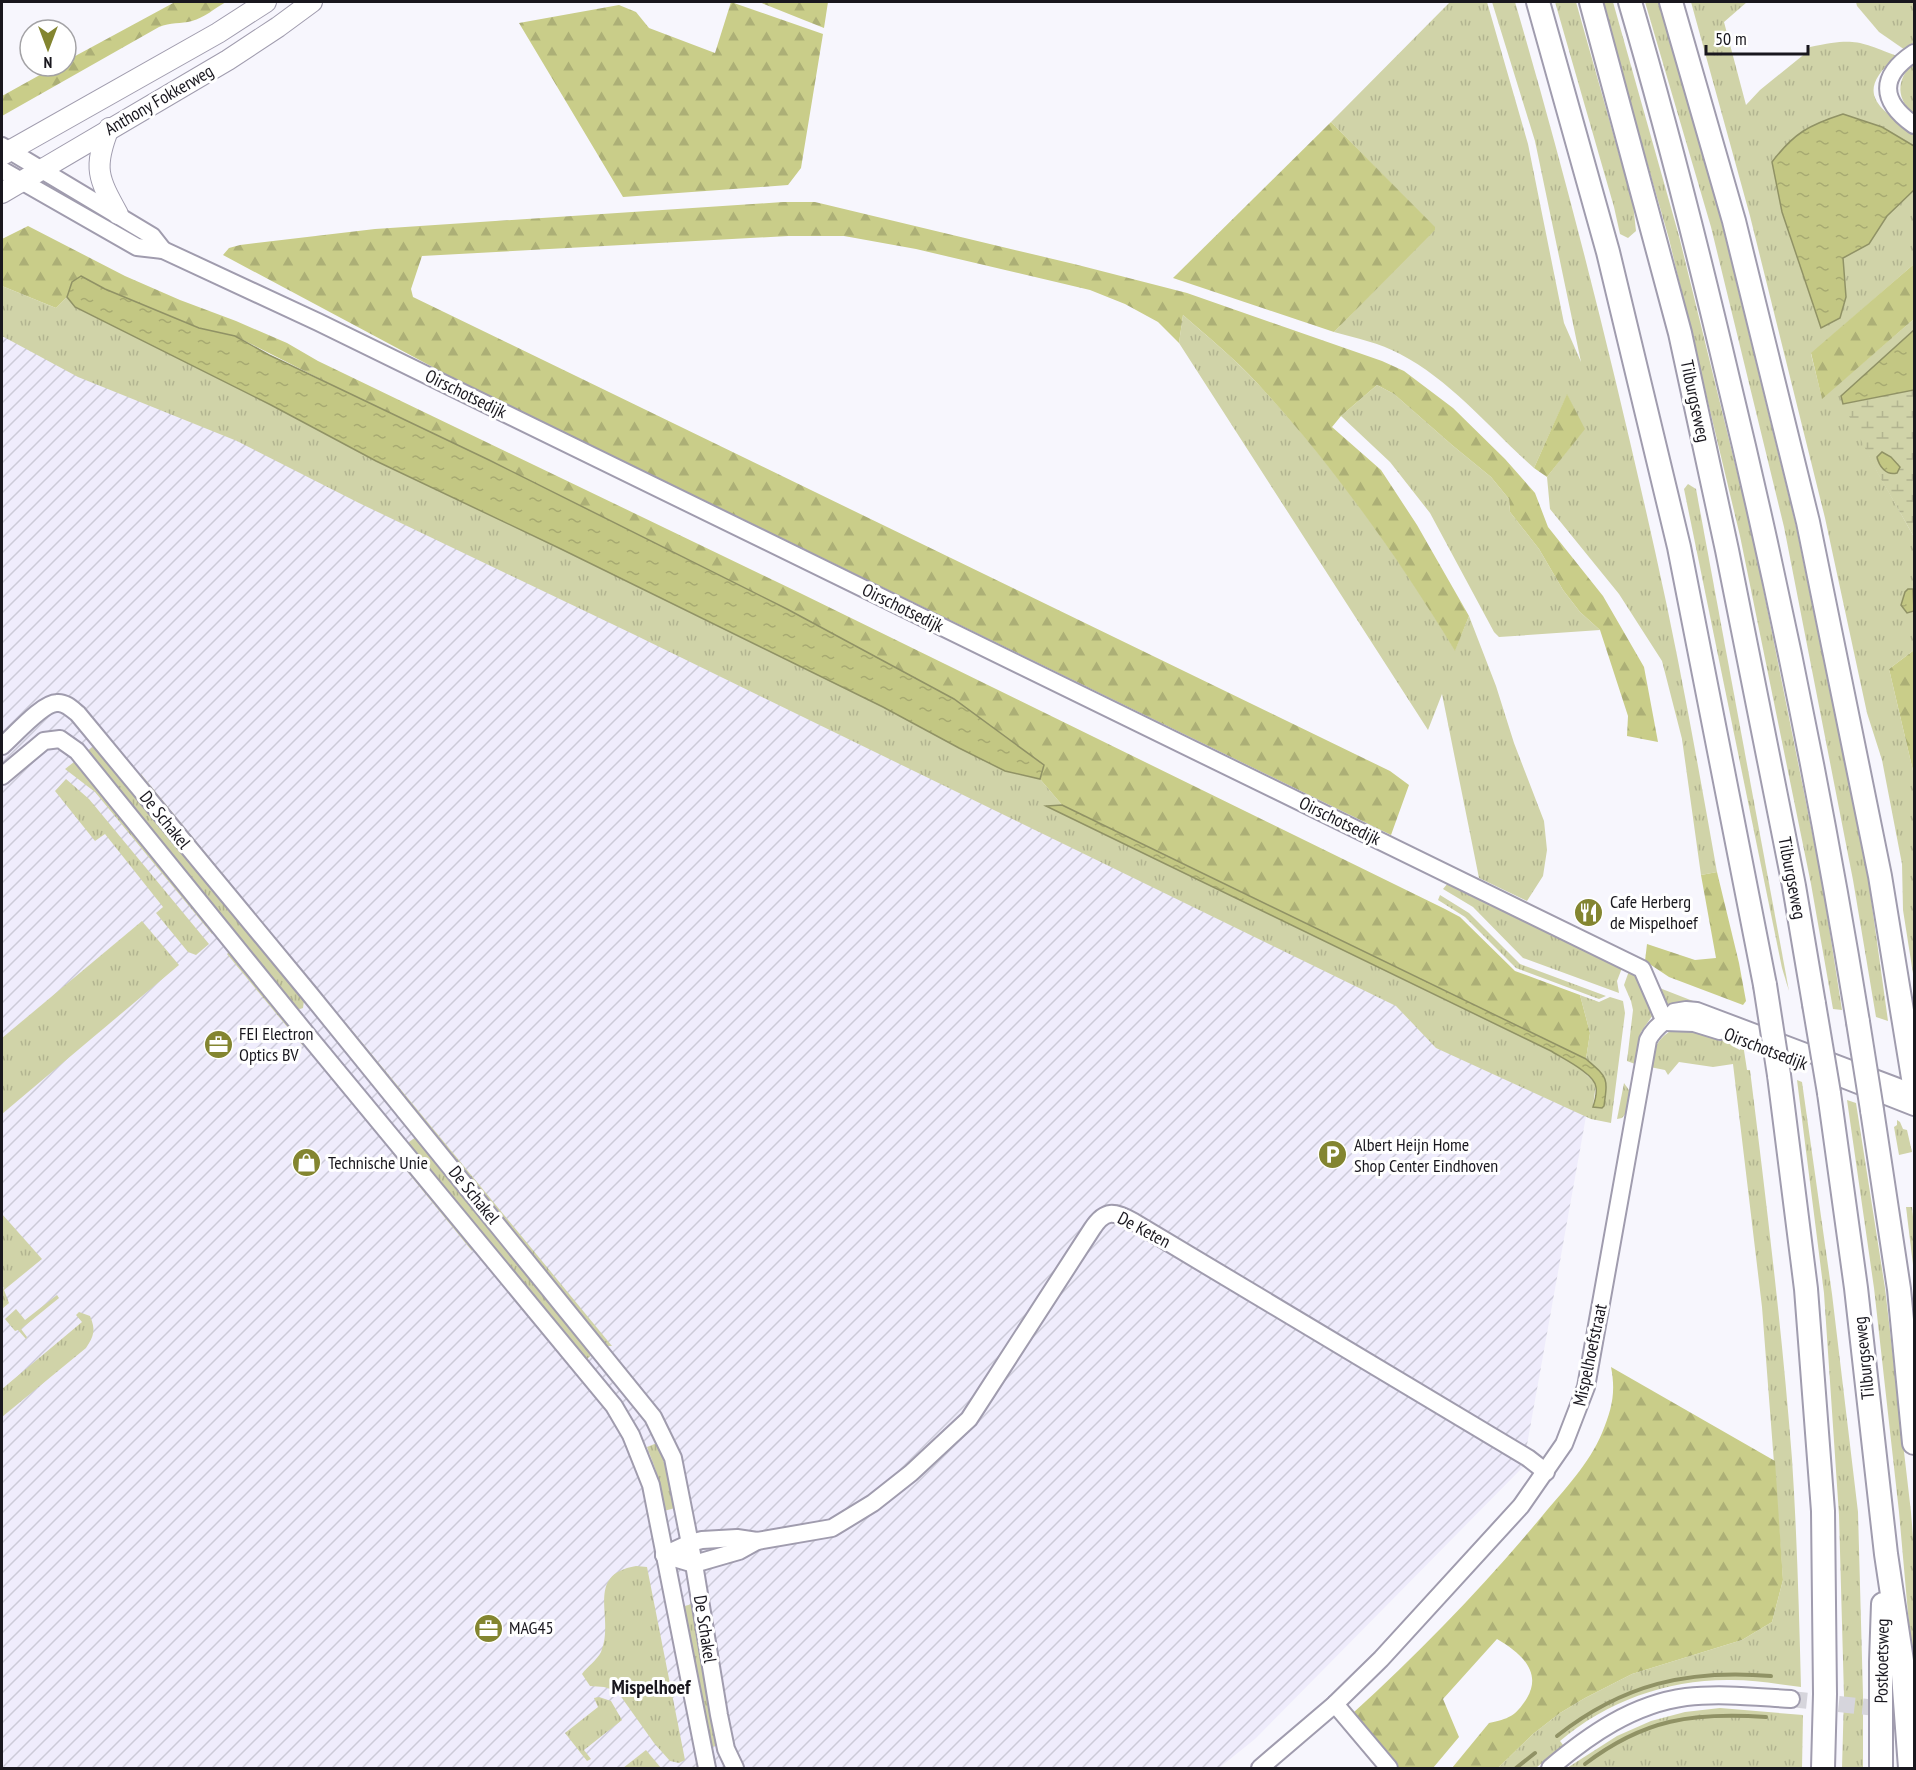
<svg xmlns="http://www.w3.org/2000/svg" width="1916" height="1770" font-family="'PT Sans Narrow',sans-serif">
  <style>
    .industrial { fill: url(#industrial-furrows) }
    .grass { fill: url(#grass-tufts) }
    .forest { fill: url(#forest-firs) }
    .wetland { fill: url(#wetland-marsh) }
    .water { fill: url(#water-ripples); stroke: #909265; stroke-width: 1.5 }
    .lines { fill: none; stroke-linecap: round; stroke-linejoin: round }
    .stream { stroke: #909265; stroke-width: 4 }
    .minor-tunnel { stroke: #d6d5dc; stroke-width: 16; stroke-dasharray: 16 8; stroke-linecap: butt }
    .minor-casing { stroke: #a09cae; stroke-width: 20 }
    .major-casing { stroke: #a09cae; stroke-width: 22 }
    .highway-casing { stroke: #a09cae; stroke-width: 26 }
    .minor { stroke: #fff; stroke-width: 16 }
    .major { stroke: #fff; stroke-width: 20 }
    .highway { stroke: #fff; stroke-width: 22 }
    .highway-bridge-casing { stroke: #a09cae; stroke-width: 26; stroke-linecap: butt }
    .highway-bridge { stroke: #fff; stroke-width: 22 }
    .labels { text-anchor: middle; stroke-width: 6; stroke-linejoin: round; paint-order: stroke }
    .street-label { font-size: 18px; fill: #19171e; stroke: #fff }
    .poi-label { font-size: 18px; fill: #19171e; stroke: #fff; text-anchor: start }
    .neighbourhood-label { font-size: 20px; font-weight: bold; fill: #19171e; stroke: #fff }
  </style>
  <defs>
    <pattern id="industrial-furrows" width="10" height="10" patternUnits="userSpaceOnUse" patternTransform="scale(1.5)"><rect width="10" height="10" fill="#efecfc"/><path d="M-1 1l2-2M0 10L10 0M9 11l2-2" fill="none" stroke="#cccad8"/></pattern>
    <pattern id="grass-tufts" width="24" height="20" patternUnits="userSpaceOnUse" patternTransform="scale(1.5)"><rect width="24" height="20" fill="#d0d3a8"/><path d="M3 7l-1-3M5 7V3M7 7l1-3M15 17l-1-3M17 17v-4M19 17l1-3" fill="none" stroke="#b2b490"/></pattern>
    <pattern id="forest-firs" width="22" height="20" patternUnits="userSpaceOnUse" patternTransform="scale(1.5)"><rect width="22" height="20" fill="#c9cd89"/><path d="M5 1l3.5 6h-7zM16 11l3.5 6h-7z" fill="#acaf76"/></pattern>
    <pattern id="wetland-marsh" width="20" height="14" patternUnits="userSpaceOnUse" patternTransform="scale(1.5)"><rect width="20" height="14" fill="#d0d3a8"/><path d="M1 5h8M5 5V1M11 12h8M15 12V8" fill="none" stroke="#b2b490"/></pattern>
    <pattern id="water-ripples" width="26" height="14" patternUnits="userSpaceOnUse" patternTransform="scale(1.5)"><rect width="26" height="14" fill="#c3c783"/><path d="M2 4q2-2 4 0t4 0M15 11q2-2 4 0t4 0" fill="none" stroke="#a7aa71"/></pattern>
  </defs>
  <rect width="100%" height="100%" fill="#f7f6fd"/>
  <path class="industrial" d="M 2,325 L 1590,1094 L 1523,1467 L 1255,1739 L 1219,1768 L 2,1768 Z"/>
  <g class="grass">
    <path d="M 1450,2 L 1487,2 L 1528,144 L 1564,323 L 1581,362 L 1535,141 L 1492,2 L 1515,2 C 1568,183 1614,367 1655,551 C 1679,658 1698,765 1717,872 L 1701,875 L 1682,739 L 1662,661 L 1619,594 L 1550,509 L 1547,477 L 1584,429 L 1567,395 L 1534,468 C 1491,430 1452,381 1400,354 C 1380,343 1356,338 1334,332 L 1435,228 L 1331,122 Z"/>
    <path d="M 1555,2 L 1576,2 L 1633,204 L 1636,231 L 1628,238 L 1620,234 L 1614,207 Z"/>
    <path d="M 1601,2 L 1613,2 L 1679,236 L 1752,533 L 1822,882 L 1842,1010 L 1833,1009 L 1811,884 L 1740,536 L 1669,239 Z"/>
    <path d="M 1645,2 L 1661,2 L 1722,224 L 1796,526 L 1868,877 L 1888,1021 L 1876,1017 L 1853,880 L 1784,527 L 1711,227 Z"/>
    <path d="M 1691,2 L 1747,2 L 1724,22 L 1746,105 L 1760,90 L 1807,52 L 1810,47 C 1853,38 1857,40 1897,56 C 1853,93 1878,108 1914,133 L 1914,146 L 1882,127 L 1772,162 L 1782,212 L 1821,327 L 1846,297 L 1842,258 L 1869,244 L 1887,216 L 1914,190 L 1914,264 L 1811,354 L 1822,398 L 1914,319 L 1914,330 L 1841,397 L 1877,471 L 1914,537 L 1914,593 L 1913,589 L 1914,650 L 1889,669 L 1914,775 L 1914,980 L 1903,910 L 1902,864 L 1882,760 L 1867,713 L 1825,518 L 1750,216 Z"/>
    <path d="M 1856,2 L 1914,2 L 1914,42 L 1905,50 L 1879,32 L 1857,6 Z"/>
    <path d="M 1913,64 L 1914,65 L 1914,115 C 1897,100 1895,80 1913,64 Z"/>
    <path d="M 2,286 L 56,308 L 67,297 L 76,307 L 271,405 L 376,461 L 561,549 L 883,707 L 959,748 L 1005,771 L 1040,779 L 1062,805 L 1048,807 L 1551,1051 L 1578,1067 L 1596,1084 L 1593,1106 L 1604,1076 L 1586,1059 L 1590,1033 L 1580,995 L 1599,1002 L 1610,997 L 1623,1001 L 1625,1013 L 1611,1123 L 1591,1119 L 1436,1048 L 1396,1006 L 635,635 L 359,503 L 237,441 L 78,377 L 2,336 Z"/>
    <path d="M 1183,315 C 1208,337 1234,358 1257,383 C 1332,463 1398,556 1455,650 L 1469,616 L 1496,686 L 1514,743 L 1544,821 L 1547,850 L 1543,876 L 1527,901 L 1479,878 L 1442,694 L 1428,730 L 1179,343 Z"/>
    <path d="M 1377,385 L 1394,394 L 1452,445 L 1491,477 L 1509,499 L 1510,512 L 1539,549 L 1563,590 L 1580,612 L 1600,630 L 1499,637 L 1494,632 L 1430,513 L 1390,462 L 1341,416 Z"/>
    <path d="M 1688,484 L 1696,489 L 1789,991 L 1782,968 L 1684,489 Z"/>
    <path d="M 95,745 L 304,1000 L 303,1008 L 300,1009 L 295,1008 L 85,753 Z"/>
    <path d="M 74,762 L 214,932 L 212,934 L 95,792 L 65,769 Z"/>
    <path d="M 141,774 L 314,985 L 310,985 L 140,778 Z"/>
    <path d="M 66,779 L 89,799 L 209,944 L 196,955 L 188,952 L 156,913 L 163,907 L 105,834 L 95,841 L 55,791 Z"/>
    <path d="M 1448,883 L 1622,968 L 1617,981 L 1619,993 L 1523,958 L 1473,907 L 1443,889 Z"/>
    <path d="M 1440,895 L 1469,913 L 1520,964 L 1606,996 L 1599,999 L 1516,968 L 1465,917 L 1438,900 Z"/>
    <path d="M 142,921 L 179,965 L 2,1114 L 2,1038 Z"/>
    <path d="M 230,951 L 303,1041 L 303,1046 L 227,954 Z"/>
    <path d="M 1629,971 L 1639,976 L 1655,1012 L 1641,1032 L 1635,1064 L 1627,1061 L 1633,1010 L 1631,1001 L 1624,985 Z"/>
    <path d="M 1657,987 L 1914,1087 L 1669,1005 L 1666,1004 Z"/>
    <path d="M 346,1023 L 612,1346 L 607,1346 L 346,1028 Z"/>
    <path d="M 1679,1027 L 1733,1041 L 1732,1046 L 1740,1050 L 1743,1044 L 1747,1070 L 1750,1070 C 1766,1200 1782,1329 1792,1459 C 1797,1535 1799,1611 1801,1687 C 1777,1684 1755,1680 1731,1680 C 1669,1679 1607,1701 1560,1741 L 1563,1745 L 1536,1768 L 1498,1768 L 1533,1734 L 1560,1713 L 1585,1698 L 1632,1674 L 1742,1640 L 1772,1622 L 1783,1580 L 1762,1307 L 1733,1064 L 1713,1067 L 1679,1062 L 1668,1075 L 1665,1070 L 1650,1067 C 1654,1046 1659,1035 1679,1027 Z"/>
    <path d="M 1797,1080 L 1802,1082 L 1832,1294 L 1858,1512 L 1863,1695 L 1863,1768 L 1842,1768 L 1844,1696 L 1839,1515 L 1824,1293 Z"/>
    <path d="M 1624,1083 L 1631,1093 L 1627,1112 L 1622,1118 L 1617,1119 Z"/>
    <path d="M 1847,1100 L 1856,1103 L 1885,1288 L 1911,1512 L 1914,1550 L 1914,1681 L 1899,1512 L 1874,1288 Z"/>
    <path d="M 1897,1120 L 1900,1122 L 1903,1129 L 1907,1130 L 1912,1152 L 1899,1155 L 1894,1127 L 1897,1125 Z"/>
    <path d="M 416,1137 L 594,1353 L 585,1361 L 408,1146 L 409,1142 Z"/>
    <path d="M 394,1151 L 473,1247 L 472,1251 L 392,1153 Z"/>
    <path d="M 1906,1207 L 1912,1207 L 1914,1226 L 1914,1273 Z"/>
    <path d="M 2,1214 L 42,1259 L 4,1290 L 9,1303 L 2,1309 L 2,1289 L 4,1288 L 2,1285 Z"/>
    <path d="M 57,1295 L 59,1298 L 21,1329 L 27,1337 L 26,1339 L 18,1330 L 15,1331 L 5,1319 L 16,1309 L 25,1320 Z"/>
    <path d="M 79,1312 L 90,1316 C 96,1330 94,1336 86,1348 L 2,1417 L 2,1389 L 82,1322 L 76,1315 Z"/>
    <path d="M 657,1443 L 666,1468 L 675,1508 L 664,1511 L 656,1471 L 647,1447 Z"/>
    <path d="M 636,1566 L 647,1567 L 685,1760 L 679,1763 L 670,1761 L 654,1743 L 617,1691 L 604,1687 L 590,1686 L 582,1674 C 587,1667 597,1660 601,1652 C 616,1618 583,1575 636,1566 Z"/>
    <path d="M 692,1604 L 721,1745 L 710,1747 L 681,1607 Z"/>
    <path d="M 599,1697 L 611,1701 L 622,1720 L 584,1750 L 591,1759 L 587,1761 L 565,1733 L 598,1707 L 594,1698 Z"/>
    <path d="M 1720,1708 L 1803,1715 L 1802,1768 L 1567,1768 L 1617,1736 L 1651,1721 L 1685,1712 Z"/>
    <path d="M 646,1750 L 661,1768 L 623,1768 Z"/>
  </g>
  <g class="forest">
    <path d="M 175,2 L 226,2 C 215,8 204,18 192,21 C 181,24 170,22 159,27 L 2,116 L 2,96 L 56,66 L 66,66 L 66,61 Z"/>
    <path d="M 731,2 L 823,34 L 801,168 L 788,185 L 623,197 L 519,23 L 619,5 L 636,12 L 649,28 L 715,53 Z"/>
    <path d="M 759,2 L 828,2 L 824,28 Z"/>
    <path d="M 1331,122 L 1435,227 L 1435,230 L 1334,332 L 1173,278 Z"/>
    <path d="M 783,202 L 815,202 L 1078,265 L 1187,293 L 1382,361 L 1404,371 L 1453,408 L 1505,459 L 1535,493 L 1548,527 L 1603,596 L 1644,667 L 1658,742 L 1627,736 L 1628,716 L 1600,630 L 1580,612 L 1563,590 L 1539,549 L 1510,512 L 1509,499 L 1491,477 L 1452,445 L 1394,394 L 1377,385 L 1341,416 L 1332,427 L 1381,470 L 1417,525 L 1469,616 L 1455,651 C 1398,557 1332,464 1257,383 C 1235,359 1208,337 1183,315 L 1179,343 L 1158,322 L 1125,304 L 1090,290 L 916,249 L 844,236 L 788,236 L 422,256 L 411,289 L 413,297 L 1390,771 L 1409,785 L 1391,835 L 455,379 L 223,255 L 229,248 L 240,245 L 375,229 Z"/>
    <path d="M 28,226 L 125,276 L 180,300 L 236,321 L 287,343 L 318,361 L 800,593 L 1445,909 L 1460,917 L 1515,971 L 1580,995 L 1590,1033 L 1586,1059 L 1062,805 L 1040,779 L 1043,765 L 954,699 L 235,336 L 199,328 L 105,289 L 81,276 L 72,283 L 67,297 L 56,308 L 2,286 L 2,239 Z"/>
    <path d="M 1914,264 L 1914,319 L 1822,399 L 1811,353 Z"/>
    <path d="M 1567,394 L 1585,429 L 1547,477 L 1534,468 Z"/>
    <path d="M 1914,650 L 1914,775 L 1889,669 Z"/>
    <path d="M 1717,872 L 1739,963 L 1746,1001 L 1743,1005 L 1669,977 L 1645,961 L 1647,944 L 1695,960 L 1716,958 L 1701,875 Z"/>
    <path d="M 1611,1367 L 1775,1461 L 1783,1580 L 1772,1622 L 1742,1640 L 1632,1674 L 1585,1698 L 1560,1713 L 1533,1734 L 1498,1768 L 1452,1768 L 1489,1723 C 1509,1719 1516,1716 1527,1698 C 1543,1671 1519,1652 1497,1639 L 1443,1699 L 1459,1737 L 1433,1768 L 1392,1768 L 1353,1713 C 1421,1651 1484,1586 1543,1515 C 1564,1490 1589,1464 1602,1433 C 1612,1409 1616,1392 1611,1367 Z"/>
  </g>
  <path class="wetland" d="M 1914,390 L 1914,537 L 1877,472 L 1843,404 Z"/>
  <g class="water">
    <path d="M 1843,114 L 1882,127 L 1914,146 L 1914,190 L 1887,216 L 1869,244 L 1843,258 L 1846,297 L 1840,318 L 1821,328 L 1782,212 L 1772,162 C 1794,133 1809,125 1843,114 Z"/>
    <path d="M 81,276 L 105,289 L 199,328 L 235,336 L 269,355 L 489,460 L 787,609 L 954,699 L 1044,765 L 1040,779 L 1005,771 L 959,748 L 883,707 L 561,549 L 376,461 L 271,405 L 75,307 L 67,297 L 72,282 Z"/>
    <path d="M 1914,330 L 1914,390 L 1843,404 L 1841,396 Z"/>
    <path d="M 1882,452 L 1891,457 L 1900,467 L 1897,473 C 1886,476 1879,466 1877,457 Z"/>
    <path d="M 1908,589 L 1913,589 L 1914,611 L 1907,613 L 1901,605 L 1905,592 Z"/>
    <path d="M 1062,805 L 1586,1059 C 1608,1078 1608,1077 1604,1106 L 1602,1108 L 1593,1107 C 1595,1101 1597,1093 1596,1087 C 1595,1074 1562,1058 1551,1051 L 1046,806 Z"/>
  </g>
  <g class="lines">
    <g class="stream">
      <path d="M 1557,1736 C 1623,1684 1688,1669 1771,1676"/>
      <path d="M 1585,1764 C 1644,1719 1693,1712 1766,1717"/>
      <path d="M 1516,1768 L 1535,1753"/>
    </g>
    <path class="minor-tunnel" d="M 1791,1699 L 1914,1712"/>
    <defs>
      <g id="minor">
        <path d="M 1914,53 C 1879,76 1880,101 1914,125"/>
        <path d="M 2,146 L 152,236 L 163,250"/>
        <path d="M 2,170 L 137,247 L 163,250 L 318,322 L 1642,969 L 1665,1022"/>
        <path d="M 2,746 C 14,736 42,703 57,703 C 65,702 72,709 78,714 L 309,993 L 653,1417 L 673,1458 L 694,1564 L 719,1715 L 726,1749 L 735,1768"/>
        <path d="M 2,776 L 44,741 L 60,739 L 77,751 L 309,1037 L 614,1406 L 631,1435 L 651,1485 L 707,1768"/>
        <path d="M 1665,1022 L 1694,1023 L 1720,1031"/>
        <path d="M 1825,1072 L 1914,1107"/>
        <path d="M 664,1555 L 690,1543 L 702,1540 L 737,1538 L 757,1541 L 832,1528 L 873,1503 L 911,1473 L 969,1419 L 1092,1229 C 1105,1209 1114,1211 1134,1222 L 1528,1458 L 1546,1472"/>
        <path d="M 664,1555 L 694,1564 L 739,1551 L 757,1541"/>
        <path d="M 1335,1704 L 1389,1768"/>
        <path d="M 1260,1768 L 1335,1704 L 1381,1659 L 1521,1506 L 1564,1444 L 1586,1387 L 1648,1040 C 1654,1027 1665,1022 1674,1012 L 1686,1010 L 1697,1011 L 1914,1093"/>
        <path d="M 1550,1768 C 1589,1735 1633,1704 1686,1697 C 1721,1693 1756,1697 1791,1699"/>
      </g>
      <g id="major">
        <path d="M 109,128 C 93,168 98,178 118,214"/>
        <path d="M 2,155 L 218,33 L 266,2"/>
        <path d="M 2,193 L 228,60 L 278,27 L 312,2"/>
      </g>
      <g id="highway">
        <path d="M 1538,2 L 1608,252 L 1679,547 L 1765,985"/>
        <path d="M 1591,2 L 1680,333 L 1727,550 L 1794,886 L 1814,1004"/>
        <path d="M 1630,2 C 1667,128 1699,255 1729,383 C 1780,594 1823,807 1858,1022"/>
        <path d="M 1671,2 L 1734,221 L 1808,522 L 1880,876 L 1914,1084"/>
        <path d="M 1779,1075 L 1806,1289 L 1823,1511 L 1825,1694 L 1823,1768"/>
        <path d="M 1829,1093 L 1856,1288 L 1886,1554 L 1902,1661 L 1910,1768"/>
        <path d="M 1872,1110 L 1899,1289 L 1914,1443"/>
        <path d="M 1881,1768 L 1881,1662 L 1883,1604"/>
      </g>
    </defs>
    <use href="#minor" class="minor-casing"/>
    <use href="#major" class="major-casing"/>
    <use href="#highway" class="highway-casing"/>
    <use href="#minor" class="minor"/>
    <use href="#major" class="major"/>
    <use href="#highway" class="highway"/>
    <defs>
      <g id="highway-bridge">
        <path d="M 1765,985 L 1779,1075"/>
        <path d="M 1814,1004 L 1829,1093"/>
        <path d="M 1858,1022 L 1872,1110"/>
      </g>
    </defs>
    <use href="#highway-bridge" class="highway-bridge-casing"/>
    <use href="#highway-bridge" class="highway-bridge"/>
  </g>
  <defs>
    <symbol id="restaurant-disc" viewBox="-11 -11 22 22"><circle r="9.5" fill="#838530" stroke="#fff"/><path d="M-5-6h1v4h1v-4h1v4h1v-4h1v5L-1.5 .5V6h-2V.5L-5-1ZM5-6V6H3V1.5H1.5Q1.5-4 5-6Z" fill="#fff"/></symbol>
    <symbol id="office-disc" viewBox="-11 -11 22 22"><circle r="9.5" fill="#838530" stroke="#fff"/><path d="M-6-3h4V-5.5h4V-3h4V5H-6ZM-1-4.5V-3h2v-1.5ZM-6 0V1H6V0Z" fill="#fff"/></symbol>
    <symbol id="parking-disc" viewBox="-11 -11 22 22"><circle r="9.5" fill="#838530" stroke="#fff"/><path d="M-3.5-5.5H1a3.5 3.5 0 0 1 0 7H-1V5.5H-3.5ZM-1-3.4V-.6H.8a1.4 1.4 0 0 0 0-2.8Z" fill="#fff"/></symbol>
    <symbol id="shop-disc" viewBox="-11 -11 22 22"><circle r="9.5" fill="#838530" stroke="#fff"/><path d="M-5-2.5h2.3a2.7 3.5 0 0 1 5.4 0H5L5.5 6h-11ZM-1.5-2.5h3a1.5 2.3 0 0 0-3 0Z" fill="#fff"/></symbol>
  </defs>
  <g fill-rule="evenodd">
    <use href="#restaurant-disc" x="1572" y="896" width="33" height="33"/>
    <use href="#office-disc" x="202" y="1028" width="33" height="33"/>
    <use href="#parking-disc" x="1316" y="1138" width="33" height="33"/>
    <use href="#shop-disc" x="290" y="1146" width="33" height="33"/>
    <use href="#office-disc" x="472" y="1612" width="33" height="33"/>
  </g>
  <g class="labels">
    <g class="street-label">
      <text transform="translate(159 100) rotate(-30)" y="6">Anthony Fokkerweg</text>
      <text transform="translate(466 394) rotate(26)" y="6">Oirschotsedijk</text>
      <text transform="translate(1695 401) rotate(78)" y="6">Tilburgseweg</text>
      <text transform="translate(903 608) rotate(26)" y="6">Oirschotsedijk</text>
      <text transform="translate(165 820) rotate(51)" y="6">De Schakel</text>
      <text transform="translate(1340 821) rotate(26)" y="6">Oirschotsedijk</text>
      <text transform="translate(1792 878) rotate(79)" y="6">Tilburgseweg</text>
      <text transform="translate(1766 1049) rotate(21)" y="6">Oirschotsedijk</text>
      <text transform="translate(474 1195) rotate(51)" y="6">De Schakel</text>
      <text transform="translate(1144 1230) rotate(28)" y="6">De Keten</text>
      <text transform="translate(1590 1355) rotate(-78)" y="6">Mispelhoefstraat</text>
      <text transform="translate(1864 1358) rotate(-96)" y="6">Tilburgseweg</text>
      <text transform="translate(705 1629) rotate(81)" y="6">De Schakel</text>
      <text transform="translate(1882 1661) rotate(-89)" y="6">Postkoetsweg</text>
    </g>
    <g class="poi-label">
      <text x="1610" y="908">Cafe Herberg<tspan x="1610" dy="21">de Mispelhoef</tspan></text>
      <text x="239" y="1040">FEI Electron<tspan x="239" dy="21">Optics BV</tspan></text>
      <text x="1354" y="1151">Albert Heijn Home<tspan x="1354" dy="21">Shop Center Eindhoven</tspan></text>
      <text x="328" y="1169">Technische Unie</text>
      <text x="509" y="1634">MAG45</text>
    </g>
    <g class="neighbourhood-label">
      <text x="651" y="1694">Mispelhoef</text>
    </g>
  </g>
  <rect width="1916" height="1770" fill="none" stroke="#19171e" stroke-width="6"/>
  <g transform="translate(48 48) rotate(180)"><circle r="28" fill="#ffffff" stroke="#a3a2a5" stroke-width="1.5"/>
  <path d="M0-4.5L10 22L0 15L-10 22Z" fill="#838530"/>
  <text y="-9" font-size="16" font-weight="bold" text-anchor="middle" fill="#19171e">N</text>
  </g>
  <path d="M1706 45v9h102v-9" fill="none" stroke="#19171e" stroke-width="3"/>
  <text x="1715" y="45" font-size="18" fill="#19171e" stroke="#ffffff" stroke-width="4.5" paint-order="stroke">50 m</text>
</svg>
